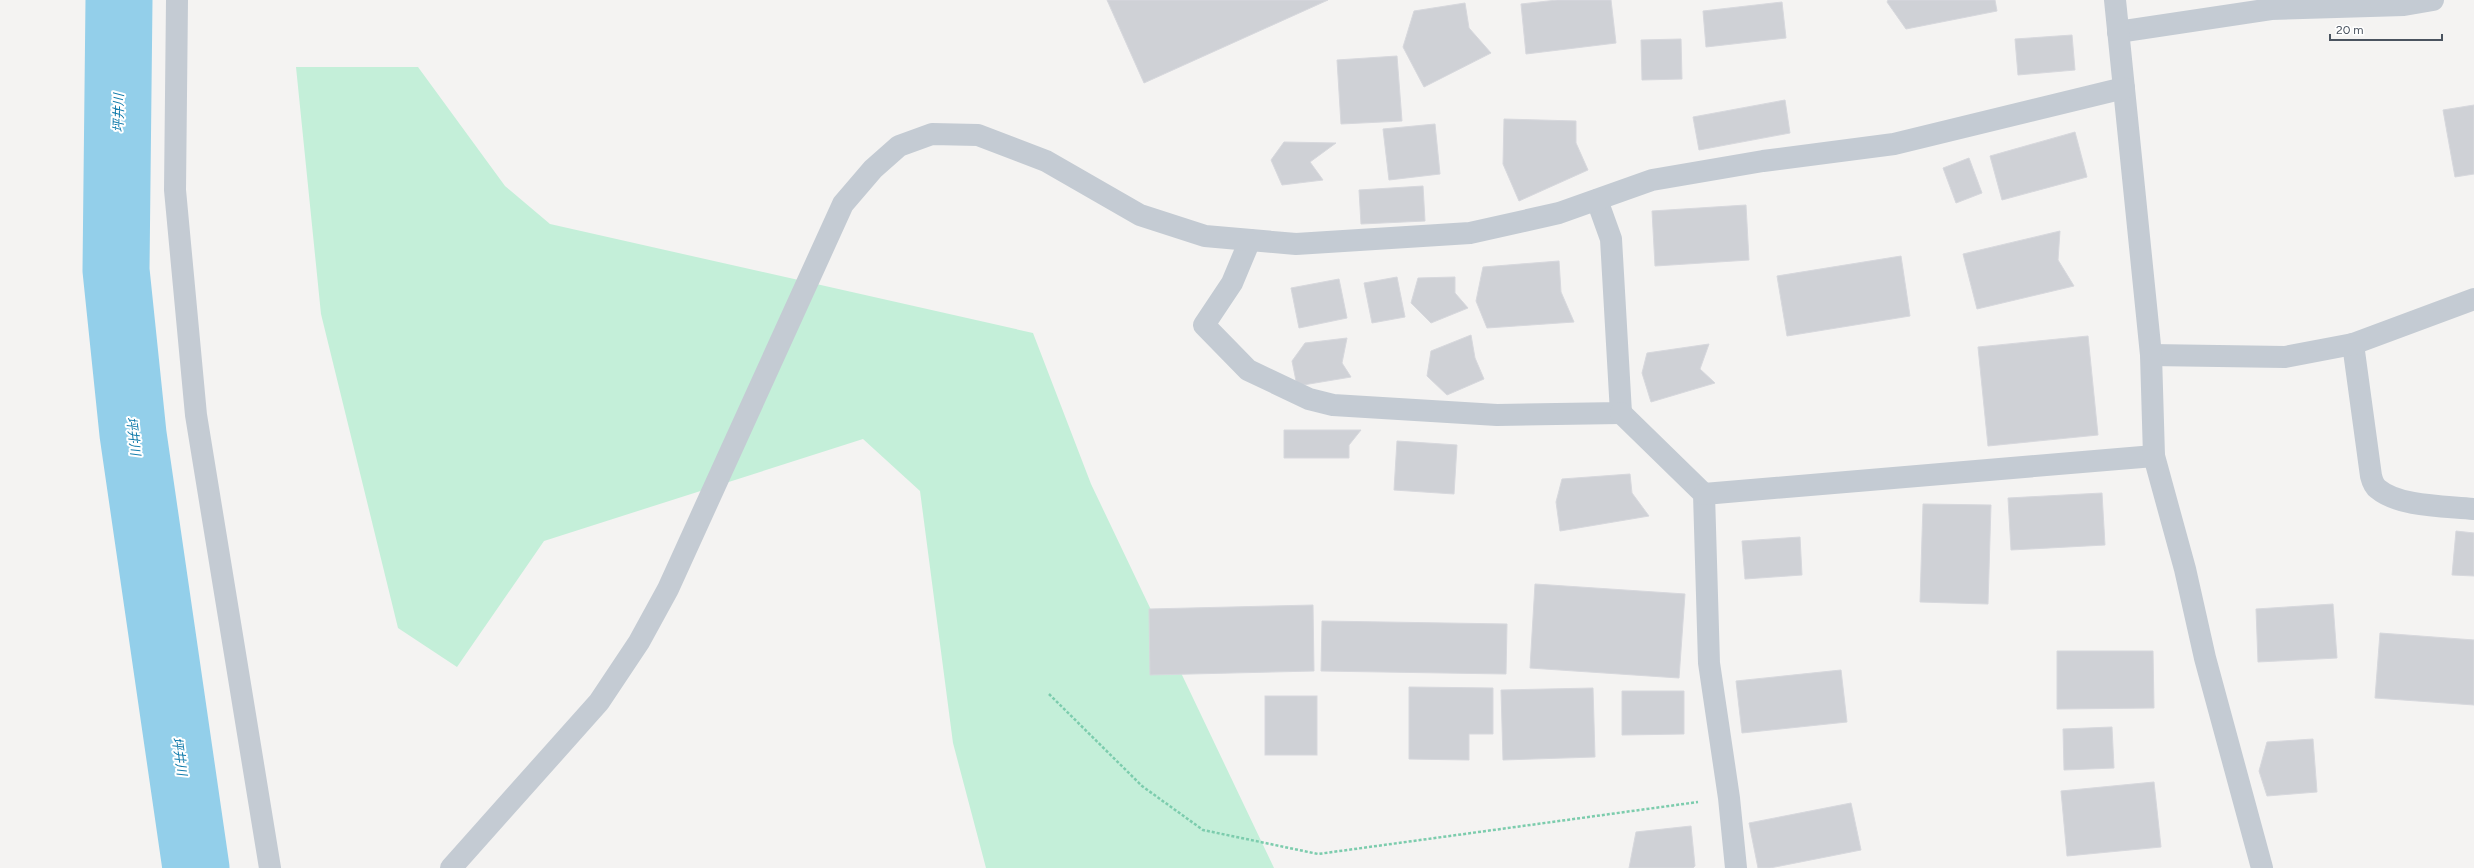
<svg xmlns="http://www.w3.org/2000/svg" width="2474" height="868" font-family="Figtree,'Noto Sans JP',sans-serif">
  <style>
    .green { fill: #c4efd9 }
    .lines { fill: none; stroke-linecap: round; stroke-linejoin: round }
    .river { stroke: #93cfea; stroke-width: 67 }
    .building { fill: #cfd1d6; stroke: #d7d8dd }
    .path { stroke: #7cccad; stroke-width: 2.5; stroke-dasharray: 3 2; stroke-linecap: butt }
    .minor { stroke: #c4cbd3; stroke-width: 22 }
    .tertiary { stroke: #c4cbd3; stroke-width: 22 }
    .labels { text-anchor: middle; stroke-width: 4; stroke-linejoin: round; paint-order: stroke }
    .water-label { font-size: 13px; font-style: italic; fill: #117bab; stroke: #fff }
  </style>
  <rect width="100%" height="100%" fill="#f4f3f2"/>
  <path class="green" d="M 296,67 L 418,67 L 505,186 L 550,224 L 1033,333 L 1091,484 L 1274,868 L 986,868 L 953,743 L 920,491 L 863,439 L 544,541 L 457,667 L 398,628 L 321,314 Z"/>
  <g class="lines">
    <path class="river" d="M 119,0 L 116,270 L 133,434 L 196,868"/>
  </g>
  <g class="building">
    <path d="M 1107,0 L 1328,0 L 1144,83 Z"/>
    <path d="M 1557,0 L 1611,0 L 1616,43 L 1526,54 L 1521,4 Z"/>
    <path d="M 1888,0 L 1995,0 L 1997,11 L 1906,29 L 1887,2 Z"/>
    <path d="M 1782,2 L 1786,38 L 1706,47 L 1703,11 Z"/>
    <path d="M 1465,3 L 1469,28 L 1491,53 L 1424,87 L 1403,47 L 1414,11 Z"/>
    <path d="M 2072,35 L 2075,70 L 2018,75 L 2015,39 Z"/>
    <path d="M 1681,39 L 1682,79 L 1642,80 L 1641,40 Z"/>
    <path d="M 1397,56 L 1402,121 L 1341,124 L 1337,60 Z"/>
    <path d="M 1785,100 L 1790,133 L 1699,150 L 1693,117 Z"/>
    <path d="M 2474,105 L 2474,174 L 2455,177 L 2443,110 Z"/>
    <path d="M 1504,119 L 1576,121 L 1576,143 L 1588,170 L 1519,201 L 1503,164 Z"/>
    <path d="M 1435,124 L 1440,174 L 1389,180 L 1383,129 Z"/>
    <path d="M 2075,132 L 2087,177 L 2002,200 L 1990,156 Z"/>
    <path d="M 1284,142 L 1336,143 L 1310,162 L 1323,180 L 1282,185 L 1271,160 Z"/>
    <path d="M 1969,158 L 1982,193 L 1956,203 L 1943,168 Z"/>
    <path d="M 1423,186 L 1425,221 L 1361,224 L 1359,190 Z"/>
    <path d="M 1746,205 L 1749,260 L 1655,266 L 1652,211 Z"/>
    <path d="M 2060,231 L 2058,260 L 2074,286 L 1977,309 L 1963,254 Z"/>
    <path d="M 1901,256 L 1910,316 L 1787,336 L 1777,276 Z"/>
    <path d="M 1559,261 L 1561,292 L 1574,322 L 1487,328 L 1476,301 L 1483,267 Z"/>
    <path d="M 1397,277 L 1405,317 L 1372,323 L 1364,283 Z"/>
    <path d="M 1455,277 L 1455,293 L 1468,308 L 1431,323 L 1411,303 L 1418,278 Z"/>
    <path d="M 1339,279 L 1347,318 L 1299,328 L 1291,288 Z"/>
    <path d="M 1471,335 L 1475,358 L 1484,379 L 1447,395 L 1427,376 L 1431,351 Z"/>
    <path d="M 2088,336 L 2098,435 L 1988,446 L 1978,347 Z"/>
    <path d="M 1347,338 L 1342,363 L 1351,377 L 1297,386 L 1292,361 L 1305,343 Z"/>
    <path d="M 1709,344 L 1700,369 L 1715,383 L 1651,402 L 1642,373 L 1647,353 Z"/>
    <path d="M 1284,430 L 1361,430 L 1349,445 L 1349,458 L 1284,458 Z"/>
    <path d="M 1397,441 L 1457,445 L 1454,494 L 1394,490 Z"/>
    <path d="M 1630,474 L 1632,493 L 1649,516 L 1560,531 L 1556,502 L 1562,479 Z"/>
    <path d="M 2102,493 L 2105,545 L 2011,550 L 2008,498 Z"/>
    <path d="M 1923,504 L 1991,505 L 1988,604 L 1920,602 Z"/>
    <path d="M 2456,531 L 2474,533 L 2474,576 L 2452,575 Z"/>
    <path d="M 1800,537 L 1802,575 L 1745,579 L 1742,541 Z"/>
    <path d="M 1535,584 L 1685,594 L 1679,678 L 1530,668 Z"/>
    <path d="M 2333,604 L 2337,658 L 2258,662 L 2256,609 Z"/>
    <path d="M 1313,605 L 1314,671 L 1150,675 L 1149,609 Z"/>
    <path d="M 1322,621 L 1507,624 L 1506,674 L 1321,671 Z"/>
    <path d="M 2380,633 L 2474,640 L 2474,705 L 2375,698 Z"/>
    <path d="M 2057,651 L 2153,651 L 2154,708 L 2057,709 Z"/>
    <path d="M 1841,670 L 1847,722 L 1742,733 L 1736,681 Z"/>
    <path d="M 1409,687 L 1493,688 L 1493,734 L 1469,734 L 1469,760 L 1409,759 Z"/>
    <path d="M 1593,688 L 1595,757 L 1503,760 L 1501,690 Z"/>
    <path d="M 1622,691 L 1684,691 L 1684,734 L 1622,735 Z"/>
    <rect x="1265" y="696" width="52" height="59"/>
    <path d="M 2112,727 L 2114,768 L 2064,770 L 2063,729 Z"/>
    <path d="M 2313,739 L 2317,792 L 2267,796 L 2259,771 L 2267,742 Z"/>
    <path d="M 2154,782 L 2161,847 L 2067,856 L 2061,791 Z"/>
    <path d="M 1851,803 L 1861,850 L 1770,868 L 1758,868 L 1749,823 Z"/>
    <path d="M 1691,826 L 1695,866 L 1693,868 L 1629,868 L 1636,832 Z"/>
  </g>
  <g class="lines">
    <path class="path" d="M 1049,694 L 1142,786 L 1203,830 L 1318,854 L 1698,802"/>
    <g class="minor">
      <path d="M 177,0 L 175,190 L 196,415 L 270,868"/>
      <path d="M 2118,32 L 2271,9 L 2404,5 L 2433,0"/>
      <path d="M 1250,240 L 1232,283 L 1204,325 L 1248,370 L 1309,399 L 1333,405 L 1497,415 L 1621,413 L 1611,239 L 1597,200"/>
      <path d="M 2353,344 L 2371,476 C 2372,480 2374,486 2378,489 C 2399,507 2447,506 2474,509"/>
      <path d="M 2151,355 L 2285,357 L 2353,344 L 2474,299"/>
      <path d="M 1621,413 L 1704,494 L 1709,663 L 1729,798 L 1736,868"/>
      <path d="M 1704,494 L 2154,456"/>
    </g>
    <g class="tertiary">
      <path d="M 2115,0 L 2151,355 L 2154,456 L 2185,569 L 2205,658 L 2262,868"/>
      <path d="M 451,868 L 599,702 L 639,642 L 668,589 L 843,204 L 873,169 L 899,146 L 932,134 L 978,135 L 1046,161 L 1140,215 L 1205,236 L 1296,244 L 1470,233 L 1559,213 L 1652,180 L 1763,161 L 1894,144 L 2124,88"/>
    </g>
  </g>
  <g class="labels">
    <g class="water-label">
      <text transform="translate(118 113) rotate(-89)" y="5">坪井川</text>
      <text transform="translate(134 436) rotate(83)" y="5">坪井川</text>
      <text transform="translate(180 756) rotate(82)" y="5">坪井川</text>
    </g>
  </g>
  <path d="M2330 34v6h112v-6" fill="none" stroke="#4a535f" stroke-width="2"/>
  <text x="2336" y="34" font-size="12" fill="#4a535f" stroke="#ffffff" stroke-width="3" paint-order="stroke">20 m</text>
</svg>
